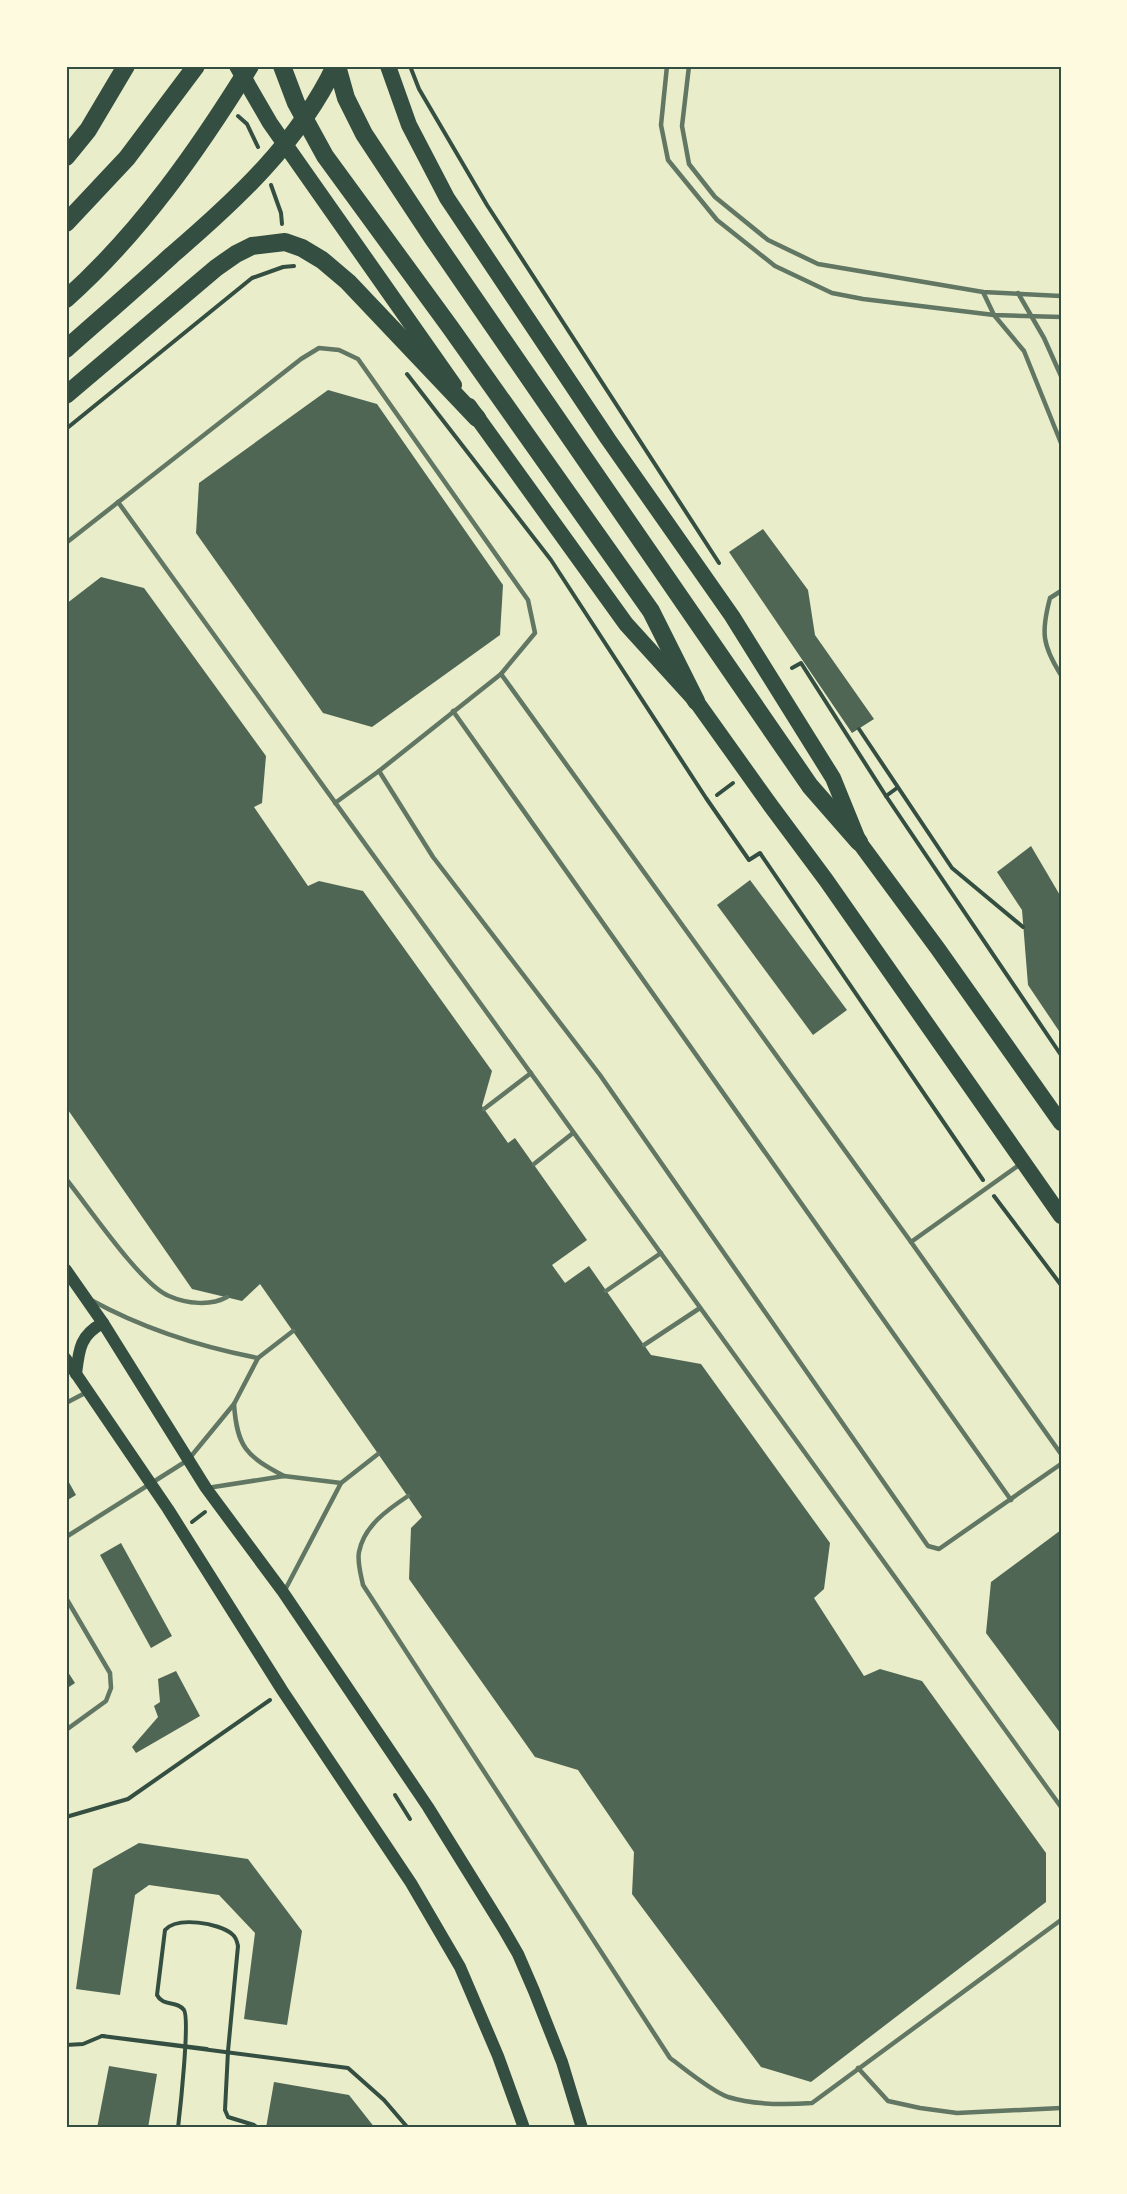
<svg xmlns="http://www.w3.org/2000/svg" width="1127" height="2194" font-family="Bitter,serif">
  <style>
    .building { fill: #4f6655 }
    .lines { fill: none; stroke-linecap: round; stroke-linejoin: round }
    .path { stroke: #344e41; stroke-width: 4 }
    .service { stroke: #617663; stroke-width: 4.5 }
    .secondary { stroke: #344e41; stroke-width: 12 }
    .trunk { stroke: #344e41; stroke-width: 16 }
    .motorway { stroke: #344e41; stroke-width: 18 }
    .neatline { fill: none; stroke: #344e41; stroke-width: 2 }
  </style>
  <rect width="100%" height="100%" fill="#e9edc9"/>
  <g class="building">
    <path d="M 328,390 L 377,404 L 503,585 L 500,635 L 372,727 L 323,713 L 196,533 L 199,483 Z"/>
    <path d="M 763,529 L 808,590 L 815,635 L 874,719 L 852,733 L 729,552 Z"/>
    <path d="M 101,577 L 144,588 L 266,756 L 262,803 L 254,807 L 308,886 L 319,881 L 363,891 L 492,1071 L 482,1106 L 508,1143 L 515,1138 L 587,1240 L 552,1265 L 565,1283 L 589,1266 L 651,1355 L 701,1364 L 830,1543 L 824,1589 L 814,1598 L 864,1676 L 880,1669 L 922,1681 L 1046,1853 L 1046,1902 L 811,2082 L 761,2067 L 632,1894 L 634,1852 L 578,1770 L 535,1757 L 409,1579 L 411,1528 L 422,1517 L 260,1284 L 242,1301 L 192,1289 L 66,1107 L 66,604 Z"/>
    <path d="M 1031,846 L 1061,897 L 1061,1034 L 1028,985 L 1022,910 L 997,872 Z"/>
    <path d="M 750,880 L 847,1010 L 813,1035 L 717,905 Z"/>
    <path d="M 66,1477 L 76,1495 L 66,1501 Z"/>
    <path d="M 1061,1530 L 1061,1734 L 986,1633 L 991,1582 Z"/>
    <path d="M 121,1543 L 172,1636 L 151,1648 L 100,1555 Z"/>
    <path d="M 66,1669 L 75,1683 L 66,1689 Z"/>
    <path d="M 176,1671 L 200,1716 L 136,1753 L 132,1747 L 158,1717 L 154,1706 L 160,1702 L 158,1679 Z"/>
    <path d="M 139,1843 L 248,1859 L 302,1931 L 287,2025 L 244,2019 L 255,1933 L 219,1895 L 149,1885 L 135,1895 L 120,1995 L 76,1989 L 93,1869 Z"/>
    <path d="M 109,2066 L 157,2074 L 148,2128 L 97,2128 Z"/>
    <path d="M 274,2082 L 349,2095 L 375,2128 L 266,2128 Z"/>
  </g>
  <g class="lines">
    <g class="path">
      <path d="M 410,66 L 419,89 L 487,205 L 719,563"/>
      <path d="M 238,116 L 247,124 L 258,147"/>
      <path d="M 271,185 L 281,213 L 282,224"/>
      <path d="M 407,374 L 551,560 L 706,798 L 749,860 L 760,853 L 983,1180"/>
      <path d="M 66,429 L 252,278 L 283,267 L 294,266"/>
      <path d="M 792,668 L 801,663 L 886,796 L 1061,1055"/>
      <path d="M 859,729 L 952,868 L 1023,927"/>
      <path d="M 717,795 L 733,783"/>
      <path d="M 886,796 L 897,788"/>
      <path d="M 994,1196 L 1061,1285"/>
      <path d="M 192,1522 L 205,1512"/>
      <path d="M 395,1795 L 410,1819"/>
      <path d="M 66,1817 L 128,1799 L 270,1700"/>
      <path d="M 66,2045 L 83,2044 L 102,2036"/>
      <path d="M 207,2049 L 102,2036 L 348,2068 L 384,2100 L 408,2128"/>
      <path d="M 178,2128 C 180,2111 190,2019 184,2010 C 177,2000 163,2007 157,1995 L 165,1930 C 177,1916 219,1923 232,1934 C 236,1937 237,1941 238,1946 L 228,2051 L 225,2110 L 228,2117 L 254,2125 L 258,2128"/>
      <path d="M 491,2128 L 495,2127"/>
    </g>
    <g class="service">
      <path d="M 667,66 L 661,125 L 668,160 L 717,220 L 775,266 L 832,293 L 863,299 L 994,315 L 1061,317"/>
      <path d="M 689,66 L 682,126 L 689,164 L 715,197 L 768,240 L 818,264 L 983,292 L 1061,296"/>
      <path d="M 983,292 L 994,315 L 1024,351 L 1061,443"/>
      <path d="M 1018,293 L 1044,338 L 1061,376"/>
      <path d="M 118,502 L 1061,1807"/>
      <path d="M 66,543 L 301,359 L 319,348 L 339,350 L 358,359 L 528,600 L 535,633 L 501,674"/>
      <path d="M 1061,591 L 1050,598 C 1041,632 1042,645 1061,675"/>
      <path d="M 453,711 L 1011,1500"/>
      <path d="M 335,803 L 379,771"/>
      <path d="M 484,1109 L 531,1073"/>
      <path d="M 534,1164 L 573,1133"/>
      <path d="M 66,1179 C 88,1206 141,1285 169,1296 C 187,1304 211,1306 227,1297"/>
      <path d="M 911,1242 L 1022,1163"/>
      <path d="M 606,1291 L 661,1253"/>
      <path d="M 91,1300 C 142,1328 201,1347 258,1358"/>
      <path d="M 644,1345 L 700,1308"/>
      <path d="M 66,1403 L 87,1392"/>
      <path d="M 234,1404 C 237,1447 246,1456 284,1476"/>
      <path d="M 1061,1454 L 911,1242 L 501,674 L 379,771 L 433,857 L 600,1075 L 928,1546 L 939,1549 L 1061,1464"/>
      <path d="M 207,1488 L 284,1476 L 341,1483"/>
      <path d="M 408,1496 C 387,1510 364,1526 359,1552 C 357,1562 361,1575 363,1585 L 670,2058 C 685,2069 711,2091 728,2097 C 754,2105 785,2105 812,2103 L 1061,1920"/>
      <path d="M 66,1537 L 188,1460 L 234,1404 L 258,1358 L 293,1331"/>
      <path d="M 285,1590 L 341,1483 L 378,1454"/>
      <path d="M 66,1598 L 110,1673 L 111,1688 L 106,1701 L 66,1730"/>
      <path d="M 858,2068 L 888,2101 L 920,2108 L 957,2113 L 1061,2108"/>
    </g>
    <g class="secondary">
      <path d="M 66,1270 L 103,1323 L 206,1488 L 283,1592 L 428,1807 L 503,1928 L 518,1954 L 534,1991 L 562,2062 L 582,2128"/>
      <path d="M 66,1359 L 168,1509 L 282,1690 L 411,1883 L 460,1967 L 498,2056 L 524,2128"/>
      <path d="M 76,1374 C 79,1349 80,1335 103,1323"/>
    </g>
    <g class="trunk">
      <path d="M 237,66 L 270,123 L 454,385"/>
      <path d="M 388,66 L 409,125 L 447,198 L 608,439 L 732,616 L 833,778 L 859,842 L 938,949 L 1061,1123"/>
      <path d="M 469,406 L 626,624 L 696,701 L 771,806 L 826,880 L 1061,1216"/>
    </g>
    <g class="motorway">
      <path d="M 282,66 L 296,103 L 325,156 L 450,327 L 651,611 L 696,701"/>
      <path d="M 337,66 L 346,98 L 364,134 L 432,237 L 810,786 L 859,842"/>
      <path d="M 66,157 L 88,130 L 126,66"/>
      <path d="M 66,223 L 127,158 L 196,66"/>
      <path d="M 66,299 C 140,233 198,150 250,66"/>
      <path d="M 66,349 C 101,318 137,287 172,255 C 235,201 299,142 335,66"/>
      <path d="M 66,395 L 216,268 L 236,254 L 252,246 L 285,242 L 302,248 L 322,260 L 348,282 L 477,418"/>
    </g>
  </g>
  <rect width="1127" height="2194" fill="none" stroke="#fefae0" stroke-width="135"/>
  <rect x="68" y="68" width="992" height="2058" class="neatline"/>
</svg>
